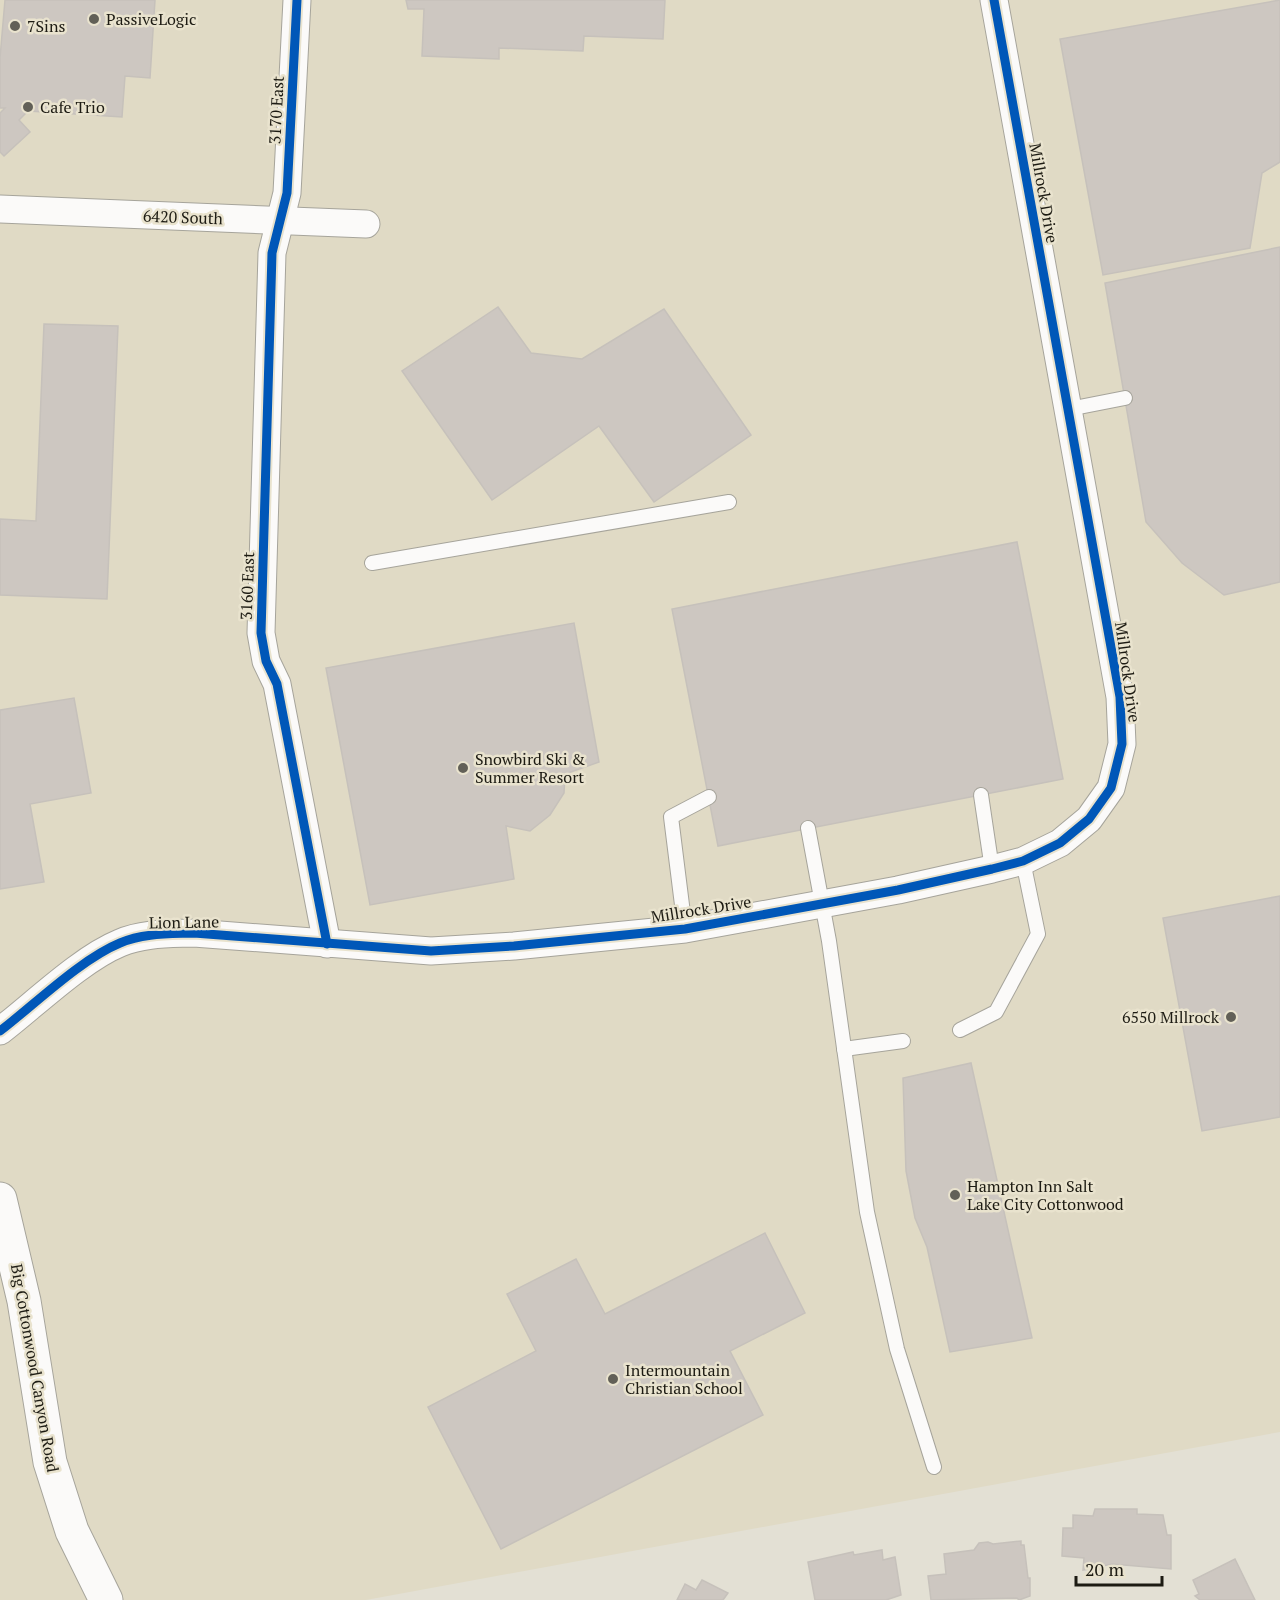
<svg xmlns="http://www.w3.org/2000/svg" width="1280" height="1600" font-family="'PT Serif',serif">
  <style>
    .built { fill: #e0dac5 }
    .building { fill: #cdc7c1; stroke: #c6c1bb; stroke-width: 1.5 }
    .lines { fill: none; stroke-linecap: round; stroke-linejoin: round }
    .service-casing { stroke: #a6a49b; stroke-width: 16 }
    .minor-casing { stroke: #a6a49b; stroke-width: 29 }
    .tertiary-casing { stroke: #a6a49b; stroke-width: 35 }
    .service { stroke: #fbfaf9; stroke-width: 14 }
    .minor { stroke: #fbfaf9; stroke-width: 27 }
    .tertiary { stroke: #fbfaf9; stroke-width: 33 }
    .cycleway-casing { stroke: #e9e3ce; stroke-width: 13 }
    .cycleway { stroke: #0057b8; stroke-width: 9 }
    .poi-dot { fill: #626057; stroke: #e9e3ce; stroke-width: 2 }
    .labels { text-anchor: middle; stroke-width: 5; stroke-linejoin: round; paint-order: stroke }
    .poi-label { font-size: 16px; fill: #1d1b13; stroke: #e9e3ce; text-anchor: start }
    .street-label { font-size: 16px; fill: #1d1b13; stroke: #e9e3ce }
  </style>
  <rect width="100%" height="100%" fill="#e3e0d4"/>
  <path class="built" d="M 0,0 L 1280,0 L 1280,1432 L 366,1600 L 0,1600 Z"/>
  <g class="building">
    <path d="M 5,0 L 155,0 L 150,78 L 125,76 L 122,117 L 28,111 L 19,120 L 30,132 L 4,156 L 0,152 L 0,113 L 5,108 L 0,108 L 0,58 Z"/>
    <path d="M 406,0 L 665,0 L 663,39 L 584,36 L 583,51 L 499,48 L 499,59 L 422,56 L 424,9 L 408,9 Z"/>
    <path d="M 1280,0 L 1280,162 L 1262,173 L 1250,248 L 1103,275 L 1060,39 Z"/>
    <path d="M 1280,247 L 1280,582 L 1224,595 L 1182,563 L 1146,522 L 1105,283 Z"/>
    <path d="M 498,307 L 531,353 L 582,359 L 664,309 L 751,435 L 654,502 L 599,426 L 492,500 L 402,371 Z"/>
    <path d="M 44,324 L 118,326 L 107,599 L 0,595 L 0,519 L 36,521 Z"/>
    <path d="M 1017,542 L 1063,779 L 718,846 L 672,609 Z"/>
    <path d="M 574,623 L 599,762 L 565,774 L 564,793 L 550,815 L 530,831 L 506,826 L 514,879 L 370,905 L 326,668 Z"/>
    <path d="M 74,698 L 91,793 L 30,804 L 44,882 L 0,889 L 0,710 Z"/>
    <path d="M 1280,896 L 1280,1117 L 1202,1131 L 1163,918 Z"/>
    <path d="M 971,1063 L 1032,1338 L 950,1352 L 927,1247 L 915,1218 L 906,1171 L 903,1078 Z"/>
    <path d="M 765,1233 L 805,1313 L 730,1351 L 763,1415 L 501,1549 L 428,1407 L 536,1351 L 507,1294 L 576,1259 L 605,1314 Z"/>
    <path d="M 1095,1509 L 1137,1509 L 1137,1514 L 1163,1515 L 1167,1535 L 1171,1535 L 1171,1569 L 1112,1564 L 1103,1566 L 1103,1571 L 1096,1568 L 1083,1570 L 1084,1558 L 1062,1556 L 1063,1528 L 1073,1528 L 1073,1515 L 1093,1516 Z"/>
    <path d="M 1021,1541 L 1021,1545 L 1024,1545 L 1028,1578 L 1030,1578 L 1030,1596 L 1019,1600 L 1017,1598 L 931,1600 L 928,1576 L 946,1574 L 944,1554 L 974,1550 L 979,1543 L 988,1542 L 993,1544 Z"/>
    <path d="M 882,1550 L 883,1560 L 895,1557 L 901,1595 L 886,1600 L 815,1600 L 808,1562 L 853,1552 L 854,1555 Z"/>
    <path d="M 1235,1559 L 1255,1600 L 1200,1600 L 1195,1596 L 1199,1594 L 1193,1580 Z"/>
    <path d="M 702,1580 L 728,1593 L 723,1600 L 677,1600 L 685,1584 L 696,1590 Z"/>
  </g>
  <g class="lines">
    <defs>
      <g id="service">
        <path d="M 1069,409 L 1125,398"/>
        <path d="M 372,563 L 729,502"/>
        <path d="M 981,795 L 992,869"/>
        <path d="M 808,828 L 829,941 L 867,1212 L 897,1349 L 934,1467"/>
        <path d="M 685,929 L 671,817 L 709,797"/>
        <path d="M 960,1030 L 996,1012 L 1038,934 L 1023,861"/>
        <path d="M 844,1049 L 903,1041"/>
      </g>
      <g id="minor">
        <path d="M 297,0 L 287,193 L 272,253 L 261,633 L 266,661 L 277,684 L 327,944"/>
        <path d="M 0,209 L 366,224"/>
        <path d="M 0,1031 C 34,1005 81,959 120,943 C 143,933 169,934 194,933 L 431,951 L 514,946 L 685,929 L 898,890 L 992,869 L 1023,861 L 1060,843 L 1089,819 L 1111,788 L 1122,744 L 1120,697 L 994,0"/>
      </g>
      <path id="tertiary" d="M 0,1199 L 24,1301 L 50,1462 L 72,1531 L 106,1600"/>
    </defs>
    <use href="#service" class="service-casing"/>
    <use href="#minor" class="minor-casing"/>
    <use href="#tertiary" class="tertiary-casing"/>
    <use href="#service" class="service"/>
    <use href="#minor" class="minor"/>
    <use href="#tertiary" class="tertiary"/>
    <defs>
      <g id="cycleway">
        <path d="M 297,0 L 287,193 L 272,253 L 261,633 L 266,661 L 277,684 L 327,944"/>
        <path d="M 0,1031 C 34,1005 81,959 120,943 C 143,933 169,934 194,933 L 431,951 L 514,946 L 685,929 L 898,890 L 992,869 L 1023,861 L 1060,843 L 1089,819 L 1111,788 L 1122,744 L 1120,697 L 994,0"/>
      </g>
    </defs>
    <use href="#cycleway" class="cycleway-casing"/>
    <use href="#cycleway" class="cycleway"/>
  </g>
  <g class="poi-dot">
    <circle cx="94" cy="19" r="6"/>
    <circle cx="15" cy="26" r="6"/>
    <circle cx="28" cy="107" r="6"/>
    <circle cx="463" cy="768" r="6"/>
    <circle cx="1231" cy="1017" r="6"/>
    <circle cx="955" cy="1195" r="6"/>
    <circle cx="613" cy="1379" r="6"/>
  </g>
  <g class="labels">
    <g class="poi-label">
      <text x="106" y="25">PassiveLogic</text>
      <text x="27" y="32">7Sins</text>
      <text x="40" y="113">Cafe Trio</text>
      <text x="475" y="765">Snowbird Ski &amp;<tspan x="475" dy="18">Summer Resort</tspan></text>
      <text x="1219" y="1023" text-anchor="end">6550 Millrock</text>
      <text x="967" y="1192">Hampton Inn Salt<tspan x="967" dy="18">Lake City Cottonwood</tspan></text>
      <text x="625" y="1376">Intermountain<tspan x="625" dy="18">Christian School</tspan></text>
    </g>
    <g class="street-label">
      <text transform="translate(276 110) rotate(-87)" y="6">3170 East</text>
      <text transform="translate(1044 193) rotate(80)" y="6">Millrock Drive</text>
      <text transform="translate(183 217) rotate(2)" y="6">6420 South</text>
      <text transform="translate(247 586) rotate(-88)" y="6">3160 East</text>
      <text transform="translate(1128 672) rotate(82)" y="6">Millrock Drive</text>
      <text transform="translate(701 909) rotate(-9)" y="6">Millrock Drive</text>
      <text transform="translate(184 922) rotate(-1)" y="6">Lion Lane</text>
      <text transform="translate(35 1368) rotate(80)" y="6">Big Cottonwood Canyon Road</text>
    </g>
  </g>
  <path d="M1076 1576v9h86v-9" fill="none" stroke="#1d1b13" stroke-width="3"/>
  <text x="1085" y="1576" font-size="18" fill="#1d1b13" stroke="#e9e3ce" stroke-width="4.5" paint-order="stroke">20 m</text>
</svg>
